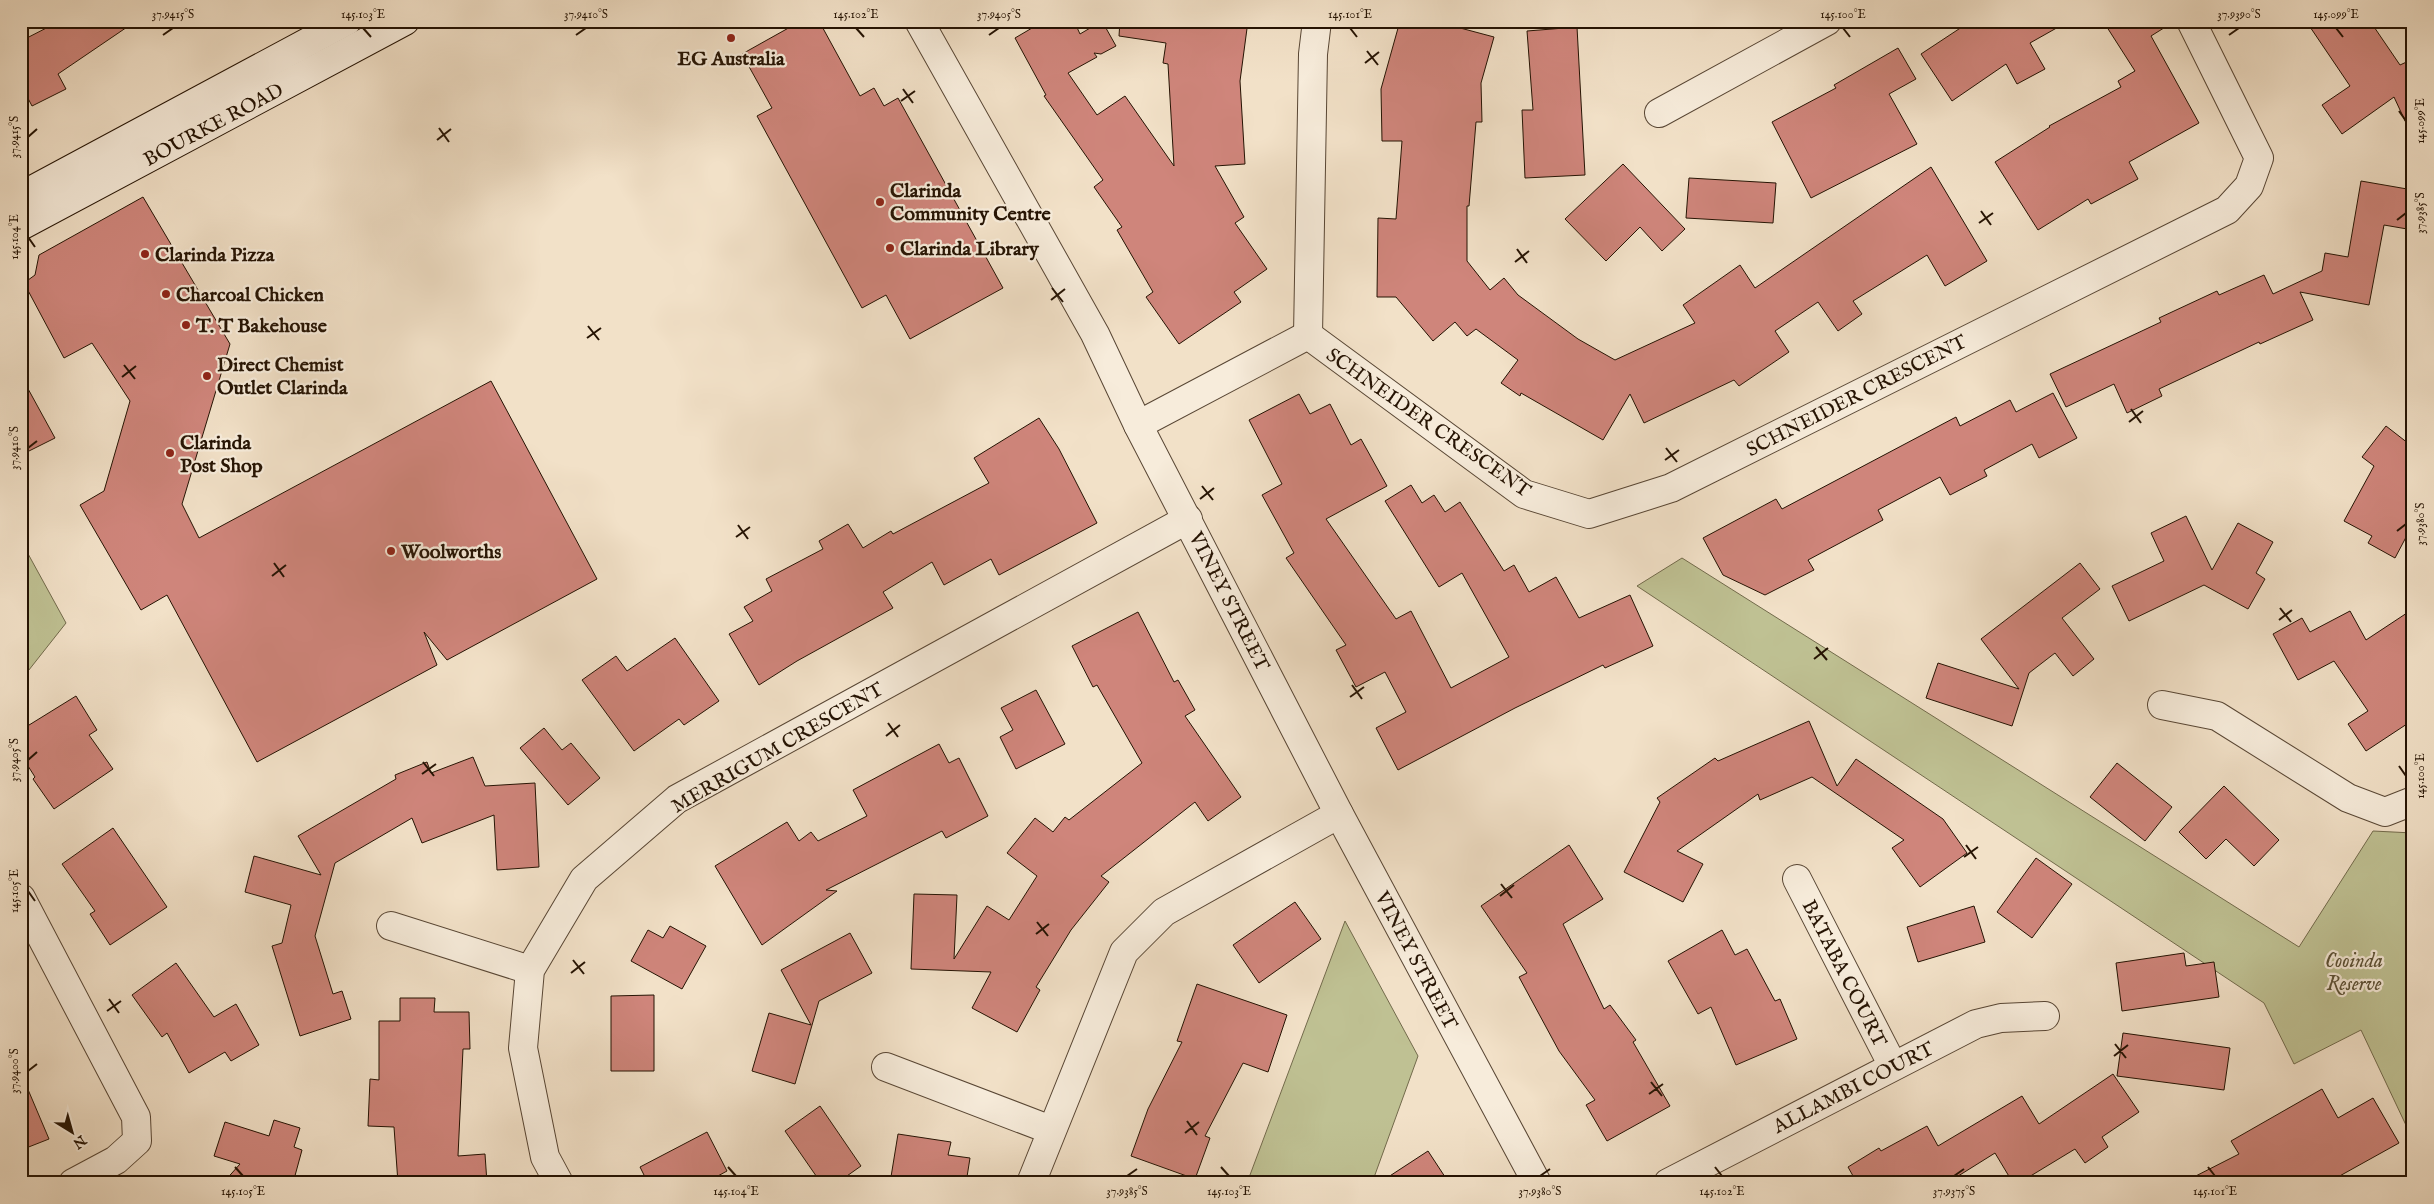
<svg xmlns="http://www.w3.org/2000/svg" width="2434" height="1204" font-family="'IM FELL English',serif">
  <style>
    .green { fill: #bfc193; stroke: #726a4b }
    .building { fill: #cf857b; stroke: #251303 }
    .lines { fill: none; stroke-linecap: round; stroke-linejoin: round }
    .street-casing { stroke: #584634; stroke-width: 30 }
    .secondary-casing { stroke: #251303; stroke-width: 30 }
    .street { stroke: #f7ecdb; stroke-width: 28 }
    .secondary { stroke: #f7ecdb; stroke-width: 28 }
    .ticks { fill: none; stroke: #251303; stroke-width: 2 }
    .poi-dot { fill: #8f2418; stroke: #f7ecdb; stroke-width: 2 }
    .labels { text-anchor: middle; stroke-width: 4.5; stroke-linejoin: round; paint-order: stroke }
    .poi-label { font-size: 20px; font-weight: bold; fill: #251303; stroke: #f7ecdb; text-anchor: start }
    .street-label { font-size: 20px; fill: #251303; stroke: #f7ecdb }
    .park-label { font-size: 20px; font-style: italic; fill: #5b5035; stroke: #f7ecdb }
    .neatline { fill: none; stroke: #251303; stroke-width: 2 }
    .ticks-label { font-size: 12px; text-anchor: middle; fill: #251303 }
  </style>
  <rect width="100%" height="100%" fill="#f2e1c8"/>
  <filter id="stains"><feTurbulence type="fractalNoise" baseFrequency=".004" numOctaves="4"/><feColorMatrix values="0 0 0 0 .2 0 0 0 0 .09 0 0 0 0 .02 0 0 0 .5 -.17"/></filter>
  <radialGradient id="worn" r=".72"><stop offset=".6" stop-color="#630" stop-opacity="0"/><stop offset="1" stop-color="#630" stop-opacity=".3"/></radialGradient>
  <g class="green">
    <path d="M 21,541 L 66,623 L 21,680 Z"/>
    <path d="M 1682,558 L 2299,947 L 2373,831 L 2413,833 L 2413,1140 L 2361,1030 L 2294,1064 L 2264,1003 L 1637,586 Z"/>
    <path d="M 1345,921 L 1418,1056 L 1372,1183 L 1247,1183 Z"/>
  </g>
  <g class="building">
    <path d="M 60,21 L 136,21 L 58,74 L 66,89 L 32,106 L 21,85 L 21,41 Z"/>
    <path d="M 801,21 L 819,21 L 860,96 L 874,88 L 884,106 L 898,98 L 1003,288 L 910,339 L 886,295 L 862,308 L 757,116 L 772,108 L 742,54 Z"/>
    <path d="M 1044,21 L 1074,21 L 1080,34 L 1102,21 L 1116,46 L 1101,54 L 1094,53 L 1097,57 L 1068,73 L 1097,115 L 1125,96 L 1174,166 L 1168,64 L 1163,63 L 1166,43 L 1119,36 L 1120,21 L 1248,21 L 1240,81 L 1245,164 L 1215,166 L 1244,217 L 1235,223 L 1267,269 L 1234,292 L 1241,302 L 1179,344 L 1146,297 L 1153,292 L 1117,230 L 1122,227 L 1094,187 L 1103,180 L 1044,96 L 1046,95 L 1015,38 Z"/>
    <path d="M 1400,21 L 1434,21 L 1494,37 L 1481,83 L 1482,122 L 1476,122 L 1469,206 L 1467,206 L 1467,261 L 1490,290 L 1504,278 L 1518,295 L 1578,339 L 1615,360 L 1695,323 L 1683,305 L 1740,265 L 1755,288 L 1931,167 L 1987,261 L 1945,286 L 1927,255 L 1853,301 L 1862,314 L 1838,331 L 1818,302 L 1775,331 L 1789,352 L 1739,386 L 1734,380 L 1644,423 L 1630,394 L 1603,440 L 1521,393 L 1520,396 L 1501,383 L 1518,360 L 1476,329 L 1467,336 L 1455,322 L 1433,341 L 1396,297 L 1377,297 L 1378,218 L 1396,219 L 1402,141 L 1382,141 L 1381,89 Z"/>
    <path d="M 1971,21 L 2069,21 L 2030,43 L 2045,69 L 2017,84 L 2006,64 L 1952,101 L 1921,54 Z"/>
    <path d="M 2103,21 L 2175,21 L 2151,36 L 2199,123 L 2129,162 L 2138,179 L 2091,204 L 2088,199 L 2038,230 L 1995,162 L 2050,127 L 2049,126 L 2121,87 L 2118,81 L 2135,71 Z"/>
    <path d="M 2306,21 L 2370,21 L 2400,65 L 2413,59 L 2413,138 L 2394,97 L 2342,134 L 2322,105 L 2350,86 Z"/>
    <path d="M 1577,27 L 1585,175 L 1525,178 L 1522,110 L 1533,110 L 1527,31 Z"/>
    <path d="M 1898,48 L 1916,79 L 1889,94 L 1917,144 L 1811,198 L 1772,122 L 1836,88 L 1834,85 Z"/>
    <path d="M 1623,164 L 1685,229 L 1662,251 L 1640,227 L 1606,261 L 1565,219 Z"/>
    <path d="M 1689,178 L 1776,183 L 1773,223 L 1686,218 Z"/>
    <path d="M 2361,181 L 2413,190 L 2413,230 L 2384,225 L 2369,305 L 2300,292 L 2313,320 L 2260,344 L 2259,342 L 2159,389 L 2162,396 L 2127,413 L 2114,384 L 2066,407 L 2050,374 L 2161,322 L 2159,318 L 2217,291 L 2219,295 L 2264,275 L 2273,294 L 2322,271 L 2325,253 L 2348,257 Z"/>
    <path d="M 143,197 L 230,344 L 182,504 L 199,538 L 491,381 L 597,579 L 447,660 L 424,632 L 437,665 L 257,762 L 167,595 L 141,610 L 80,505 L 104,491 L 130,401 L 92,343 L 64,358 L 24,283 L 35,275 L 39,255 Z"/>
    <path d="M 21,376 L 55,438 L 21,455 Z"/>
    <path d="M 2053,393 L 2077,438 L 2039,458 L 2032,444 L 1984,470 L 1987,476 L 1950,495 L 1940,477 L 1878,510 L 1883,520 L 1808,560 L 1814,570 L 1765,595 L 1723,575 L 1703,538 L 1776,499 L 1782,509 L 1956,417 L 1960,426 L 2010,400 L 2016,412 Z"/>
    <path d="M 1299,394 L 1310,414 L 1330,404 L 1351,445 L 1361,439 L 1387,486 L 1326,519 L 1396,619 L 1411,611 L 1451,688 L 1509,657 L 1462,573 L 1439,587 L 1385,501 L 1411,485 L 1422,503 L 1434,495 L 1445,512 L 1460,502 L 1504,571 L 1514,565 L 1529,592 L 1556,577 L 1579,618 L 1630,595 L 1653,646 L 1605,668 L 1603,665 L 1515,708 L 1398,770 L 1376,728 L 1406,712 L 1385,672 L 1356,687 L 1336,650 L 1346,645 L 1286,558 L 1294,553 L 1262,495 L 1282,484 L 1249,420 Z"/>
    <path d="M 1039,418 L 1059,449 L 1097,523 L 999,575 L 991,559 L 944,585 L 932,562 L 883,592 L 893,608 L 797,661 L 759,685 L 729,634 L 753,621 L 744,607 L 772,591 L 766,579 L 823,549 L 819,541 L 848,524 L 863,548 L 891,531 L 893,534 L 989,483 L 974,458 Z"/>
    <path d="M 2386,426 L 2413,447 L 2413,524 L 2395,558 L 2368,543 L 2372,536 L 2344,521 L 2374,466 L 2362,457 Z"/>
    <path d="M 2186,516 L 2212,570 L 2238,523 L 2273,542 L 2256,573 L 2265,579 L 2248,609 L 2204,585 L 2129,621 L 2112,586 L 2164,561 L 2151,533 Z"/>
    <path d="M 2080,563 L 2100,589 L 2062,618 L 2094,659 L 2073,676 L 2055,653 L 2029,673 L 2012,726 L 1926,698 L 1938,663 L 2019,689 L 1981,639 Z"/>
    <path d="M 2413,609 L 2413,720 L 2366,751 L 2348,724 L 2368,711 L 2334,661 L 2298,680 L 2273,634 L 2302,618 L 2310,632 L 2350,611 L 2366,640 Z"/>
    <path d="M 1138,612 L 1174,682 L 1178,680 L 1195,710 L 1185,716 L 1241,797 L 1208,821 L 1195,802 L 1101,876 L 1109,882 L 1071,930 L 1036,987 L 1040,990 L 1017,1032 L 972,1008 L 991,972 L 911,969 L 914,894 L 957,895 L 954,959 L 987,906 L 1009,920 L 1037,876 L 1007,853 L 1035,818 L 1053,832 L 1065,817 L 1069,820 L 1142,763 L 1097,685 L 1093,687 L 1072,646 Z"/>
    <path d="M 675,638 L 719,701 L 684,725 L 679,719 L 634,751 L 582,680 L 616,656 L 627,671 Z"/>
    <path d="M 1036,690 L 1065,744 L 1016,769 L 1000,737 L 1013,730 L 1001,708 Z"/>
    <path d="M 76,696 L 97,730 L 89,735 L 113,769 L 54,809 L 33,779 L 35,777 L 21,755 L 21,730 Z"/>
    <path d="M 1809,721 L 1837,786 L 1856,759 L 1943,819 L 1967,853 L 1920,887 L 1892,848 L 1904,840 L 1812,777 L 1760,800 L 1758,794 L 1677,851 L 1703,864 L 1683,902 L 1624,872 L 1660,802 L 1657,798 L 1715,758 L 1718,761 Z"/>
    <path d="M 544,728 L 562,750 L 571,743 L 600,778 L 568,805 L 520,748 Z"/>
    <path d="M 939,744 L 949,763 L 959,758 L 988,816 L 946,838 L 942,831 L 826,890 L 837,891 L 762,945 L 715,866 L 787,822 L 799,841 L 811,832 L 818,841 L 867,816 L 853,790 Z"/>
    <path d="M 473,757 L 485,786 L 535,783 L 539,867 L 497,870 L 494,815 L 422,843 L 412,818 L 335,863 L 315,936 L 333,994 L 342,991 L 351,1019 L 300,1036 L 272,946 L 282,943 L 291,905 L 245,892 L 254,856 L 321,875 L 298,836 L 396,779 L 395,775 L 427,762 L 431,773 Z"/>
    <path d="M 2117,763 L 2172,807 L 2145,841 L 2090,797 Z"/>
    <path d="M 2224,786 L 2279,840 L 2254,866 L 2226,839 L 2206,859 L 2179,832 Z"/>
    <path d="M 113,828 L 167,907 L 110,945 L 90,914 L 95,911 L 62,864 Z"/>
    <path d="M 1569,845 L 1603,899 L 1563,924 L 1604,1009 L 1610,1005 L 1636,1040 L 1633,1042 L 1670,1106 L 1607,1141 L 1586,1105 L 1595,1100 L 1559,1051 L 1519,977 L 1527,973 L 1481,906 Z"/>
    <path d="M 2036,858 L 2072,884 L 2032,938 L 1997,912 Z"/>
    <path d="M 1295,902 L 1321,939 L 1259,983 L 1233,945 Z"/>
    <path d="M 1974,906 L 1985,942 L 1918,962 L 1907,927 Z"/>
    <path d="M 670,926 L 706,946 L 682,989 L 631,961 L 648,930 L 663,938 Z"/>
    <path d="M 1722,930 L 1735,955 L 1747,949 L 1775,1001 L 1780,999 L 1797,1039 L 1736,1065 L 1711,1007 L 1698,1014 L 1668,961 Z"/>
    <path d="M 850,933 L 872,973 L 819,1001 L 795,1084 L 752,1071 L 769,1013 L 811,1025 L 781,970 Z"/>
    <path d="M 2184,953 L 2186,966 L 2214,962 L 2219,997 L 2122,1011 L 2116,963 Z"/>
    <path d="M 176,963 L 214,1017 L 236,1004 L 259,1045 L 231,1061 L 225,1052 L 189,1073 L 167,1033 L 162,1037 L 132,995 Z"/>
    <path d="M 1197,984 L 1287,1015 L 1268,1072 L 1243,1063 L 1205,1136 L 1210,1138 L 1195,1179 L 1131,1156 L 1148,1109 L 1182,1042 L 1177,1041 Z"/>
    <path d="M 654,995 L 654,1071 L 611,1071 L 611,996 Z"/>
    <path d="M 400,998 L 435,998 L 434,1012 L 469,1012 L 470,1049 L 463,1049 L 458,1156 L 485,1154 L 487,1183 L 398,1183 L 394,1127 L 368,1126 L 370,1079 L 379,1080 L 379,1021 L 400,1021 Z"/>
    <path d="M 2123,1033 L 2230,1048 L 2224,1090 L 2117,1076 Z"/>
    <path d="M 21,1073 L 49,1139 L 21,1150 Z"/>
    <path d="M 2113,1074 L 2139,1112 L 2102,1137 L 2108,1147 L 2085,1163 L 2075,1149 L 2019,1183 L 2013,1183 L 1995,1153 L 1947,1183 L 1857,1183 L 1848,1167 L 1879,1148 L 1881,1151 L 1927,1126 L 1938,1146 L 2022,1096 L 2039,1124 Z"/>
    <path d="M 2322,1089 L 2338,1118 L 2373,1098 L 2399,1143 L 2327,1183 L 2182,1183 L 2239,1154 L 2231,1141 Z"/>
    <path d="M 820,1106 L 861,1166 L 837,1183 L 821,1183 L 785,1131 Z"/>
    <path d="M 274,1120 L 300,1128 L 294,1147 L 302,1150 L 293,1183 L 223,1183 L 240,1164 L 214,1156 L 225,1122 L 269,1136 Z"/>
    <path d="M 707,1132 L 727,1171 L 705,1183 L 648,1183 L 640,1167 Z"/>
    <path d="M 898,1134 L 951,1142 L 948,1155 L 970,1158 L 966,1183 L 890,1183 Z"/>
    <path d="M 1428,1151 L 1449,1183 L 1379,1183 Z"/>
  </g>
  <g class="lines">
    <defs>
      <g id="street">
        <path d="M 919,21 L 1095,334 L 1138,425 L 1339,814 L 1537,1183"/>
        <path d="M 1659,113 L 1827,21"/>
        <path d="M 1308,335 L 1524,494 L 1589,514 L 1671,488 L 2227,210 L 2249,186 L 2259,158 L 2191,21"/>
        <path d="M 1308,335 L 1313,54 L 1317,21"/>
        <path d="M 1138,425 L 1308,335"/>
        <path d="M 2162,705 L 2217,716 L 2348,798 L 2385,812 L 2413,801"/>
        <path d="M 1797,879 L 1893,1066"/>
        <path d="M 21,898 L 136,1117 L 137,1141 L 116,1160 L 73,1183"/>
        <path d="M 391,926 L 530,970"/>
        <path d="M 886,1067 L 1051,1130"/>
        <path d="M 559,1183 L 545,1157 L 523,1048 L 530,970 L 584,879 L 677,799 L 1188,519"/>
        <path d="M 1031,1183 L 1124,952 L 1164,912 L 1339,814"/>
        <path d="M 1668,1183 L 1976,1024 L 2001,1018 L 2045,1016"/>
      </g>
      <g id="secondary">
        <path d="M 21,196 L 347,21"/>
        <path d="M 21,226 L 405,21"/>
      </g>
    </defs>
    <use href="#street" class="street-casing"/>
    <use href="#secondary" class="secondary-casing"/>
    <use href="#street" class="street"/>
    <use href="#secondary" class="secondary"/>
  </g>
  <path class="ticks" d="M 363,28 L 371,37M 856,28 L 864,37M 1350,28 L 1357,37M 1843,28 L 1850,37M 2336,28 L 2343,37M 163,35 L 173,28M 576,35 L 586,28M 989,35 L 999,28M 2229,35 L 2239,28M 1367,51 L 1378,65M 1365,63 L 1379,52M 903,89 L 913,103M 901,101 L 915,91M 2399,111 L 2406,121M 439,128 L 449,142M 28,137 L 37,129M 437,140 L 451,129M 1981,211 L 1991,225M 2397,220 L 2406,213M 1979,223 L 1993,213M 28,237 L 35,247M 1517,249 L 1527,263M 1515,262 L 1529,251M 1052,288 L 1063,302M 1051,300 L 1065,289M 588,326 L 599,340M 587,338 L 601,328M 124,365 L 135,379M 122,377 L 136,366M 2131,409 L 2141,423M 2129,422 L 2143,411M 28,448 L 37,441M 1666,448 L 1677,462M 1665,460 L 1679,450M 1202,486 L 1213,500M 1200,499 L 1214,488M 738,525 L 748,539M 2397,531 L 2406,524M 736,537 L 750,527M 274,563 L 284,577M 272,576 L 286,565M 2280,608 L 2291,622M 2279,620 L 2292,610M 1816,647 L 1827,660M 1814,659 L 1828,648M 1352,685 L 1362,699M 1350,697 L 1364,687M 888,723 L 898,737M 886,736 L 900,725M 28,760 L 37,752M 423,762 L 434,776M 2399,766 L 2406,776M 422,774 L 436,764M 1966,845 L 1976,859M 1964,857 L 1978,847M 1501,884 L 1512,898M 28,891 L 35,901M 1500,896 L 1514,885M 1037,922 L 1048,936M 1036,934 L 1049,924M 573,960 L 584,974M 571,973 L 585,962M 109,999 L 119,1013M 107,1011 L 121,1001M 2115,1044 L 2126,1058M 2114,1056 L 2128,1045M 28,1071 L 37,1064M 1651,1082 L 1662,1096M 1649,1094 L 1663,1084M 1187,1121 L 1197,1135M 1185,1133 L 1199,1122M 235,1167 L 243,1176M 728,1167 L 736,1176M 1221,1167 L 1229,1176M 1715,1167 L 1722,1176M 2208,1167 L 2215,1176M 1127,1176 L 1137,1169M 1540,1176 L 1550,1169M 1954,1176 L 1964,1169"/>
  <g class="poi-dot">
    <circle cx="731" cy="38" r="5"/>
    <circle cx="880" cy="202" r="5"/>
    <circle cx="890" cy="248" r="5"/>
    <circle cx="145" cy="254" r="5"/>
    <circle cx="166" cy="294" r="5"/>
    <circle cx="186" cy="325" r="5"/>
    <circle cx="207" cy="376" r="5"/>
    <circle cx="170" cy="453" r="5"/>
    <circle cx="391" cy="551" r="5"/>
  </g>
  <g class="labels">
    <g class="poi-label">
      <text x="731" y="65" text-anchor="middle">EG Australia</text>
      <text x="890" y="197">Clarinda<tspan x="890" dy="23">Community Centre</tspan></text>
      <text x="900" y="255">Clarinda Library</text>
      <text x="155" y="261">Clarinda Pizza</text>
      <text x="176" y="301">Charcoal Chicken</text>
      <text x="196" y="332">T. T Bakehouse</text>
      <text x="217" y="371">Direct Chemist<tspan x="217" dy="23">Outlet Clarinda</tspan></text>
      <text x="180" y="449">Clarinda<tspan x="180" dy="23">Post Shop</tspan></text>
      <text x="401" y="558">Woolworths</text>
    </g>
    <g class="street-label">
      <text transform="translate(213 124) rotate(-28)" y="7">BOURKE ROAD</text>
      <text transform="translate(1856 395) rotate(-27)" y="7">SCHNEIDER CRESCENT</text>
      <text transform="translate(1429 422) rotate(35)" y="7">SCHNEIDER CRESCENT</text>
      <text transform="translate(1230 601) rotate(63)" y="7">VINEY STREET</text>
      <text transform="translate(777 747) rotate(-30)" y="7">MERRIGUM CRESCENT</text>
      <text transform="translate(1417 960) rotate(62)" y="7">VINEY STREET</text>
      <text transform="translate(1845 973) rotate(63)" y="7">BATABA COURT</text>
      <text transform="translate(1853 1087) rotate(-27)" y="7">ALLAMBI COURT</text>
    </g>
    <g class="park-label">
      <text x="2354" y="967">Cooinda<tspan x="2354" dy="23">Reserve</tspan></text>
    </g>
  </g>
  <rect width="2434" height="1204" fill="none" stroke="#f2e1c8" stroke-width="55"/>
  <g transform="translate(72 1132) rotate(143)" stroke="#f7ecdb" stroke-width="4" paint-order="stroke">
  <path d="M0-4L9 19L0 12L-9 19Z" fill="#251303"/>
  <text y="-8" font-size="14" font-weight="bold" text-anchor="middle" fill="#251303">N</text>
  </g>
  <rect x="28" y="28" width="2378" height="1148" class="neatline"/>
  <g class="ticks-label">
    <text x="173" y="18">37.9415°S</text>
    <text x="363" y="18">145.103°E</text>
    <text x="586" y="18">37.9410°S</text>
    <text x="856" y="18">145.102°E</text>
    <text x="999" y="18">37.9405°S</text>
    <text x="1350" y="18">145.101°E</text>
    <text x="1843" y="18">145.100°E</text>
    <text x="2239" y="18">37.9390°S</text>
    <text x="2336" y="18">145.099°E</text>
    <text transform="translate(2420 121) rotate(-90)" y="4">145.099°E</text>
    <text transform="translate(14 137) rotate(-90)" y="4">37.9415°S</text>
    <text transform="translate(2420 213) rotate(-90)" y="4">37.9385°S</text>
    <text transform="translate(14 237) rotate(-90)" y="4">145.104°E</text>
    <text transform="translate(14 448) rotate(-90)" y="4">37.9410°S</text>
    <text transform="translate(2420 524) rotate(-90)" y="4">37.9380°S</text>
    <text transform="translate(14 760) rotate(-90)" y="4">37.9405°S</text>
    <text transform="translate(2420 776) rotate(-90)" y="4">145.100°E</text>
    <text transform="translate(14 891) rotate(-90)" y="4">145.105°E</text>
    <text transform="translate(14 1071) rotate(-90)" y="4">37.9400°S</text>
    <text x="243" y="1195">145.105°E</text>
    <text x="736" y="1195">145.104°E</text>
    <text x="1127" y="1195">37.9385°S</text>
    <text x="1229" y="1195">145.103°E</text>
    <text x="1540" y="1195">37.9380°S</text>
    <text x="1722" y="1195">145.102°E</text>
    <text x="1954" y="1195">37.9375°S</text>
    <text x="2215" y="1195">145.101°E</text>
  </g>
  <rect width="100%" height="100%" filter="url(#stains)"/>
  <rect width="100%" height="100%" fill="url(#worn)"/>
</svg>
